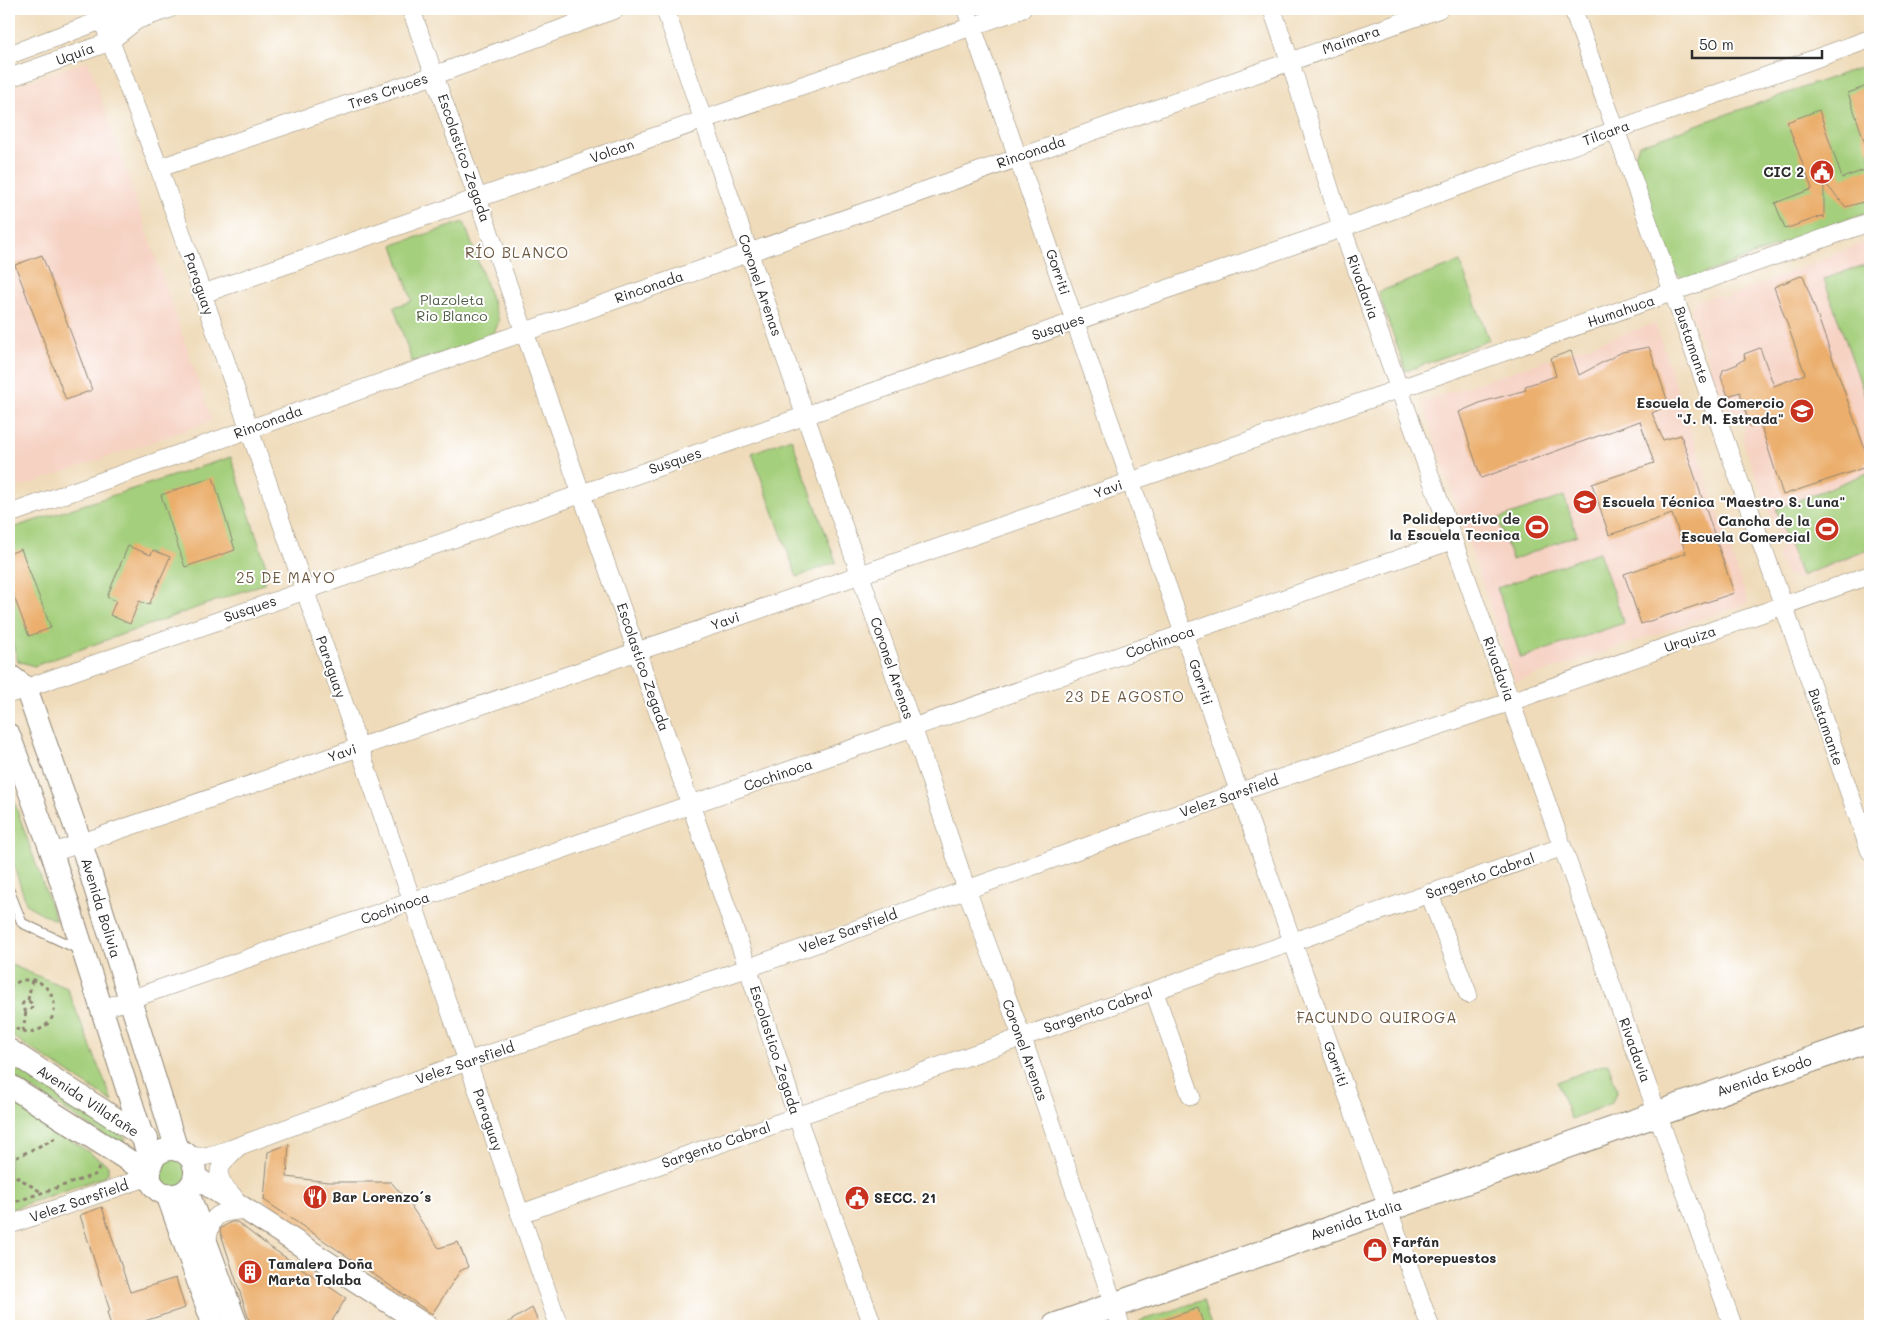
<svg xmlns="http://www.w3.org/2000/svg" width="1879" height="1335" font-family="Mali,sans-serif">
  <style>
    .built { fill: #f6d2c3 }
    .green { fill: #a4cf7b; stroke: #687d53 }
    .building { fill: #ebae6c }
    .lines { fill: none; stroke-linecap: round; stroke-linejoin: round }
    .service-casing { stroke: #8d8372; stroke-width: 11 }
    .minor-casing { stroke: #8d8372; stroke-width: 19 }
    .tertiary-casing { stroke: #8d8372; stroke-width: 24 }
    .secondary-casing { stroke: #8d8372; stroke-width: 27 }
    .path { stroke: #8d8372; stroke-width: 3; stroke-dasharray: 4 4; stroke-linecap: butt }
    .service { stroke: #fff; stroke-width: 9 }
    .minor { stroke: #fff; stroke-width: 18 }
    .tertiary { stroke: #fff; stroke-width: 22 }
    .secondary { stroke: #fff; stroke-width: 25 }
    .labels { text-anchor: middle; stroke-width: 4; stroke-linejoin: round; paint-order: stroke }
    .street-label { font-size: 14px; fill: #2b2b2b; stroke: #fff }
    .poi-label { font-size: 14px; font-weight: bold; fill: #2b2b2b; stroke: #fff; text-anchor: start }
    .park-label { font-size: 14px; fill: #4f5c43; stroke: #fff }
    .neighbourhood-label { font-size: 15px; letter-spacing: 1px; fill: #6e5942; stroke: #fff }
  </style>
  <rect width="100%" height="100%" fill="#fff"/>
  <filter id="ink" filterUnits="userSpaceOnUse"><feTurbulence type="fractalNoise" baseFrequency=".02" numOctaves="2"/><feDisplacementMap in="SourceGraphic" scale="10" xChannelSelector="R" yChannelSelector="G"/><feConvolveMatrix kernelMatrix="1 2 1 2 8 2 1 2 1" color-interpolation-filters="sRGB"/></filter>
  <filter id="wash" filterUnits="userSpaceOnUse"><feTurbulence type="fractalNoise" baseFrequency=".0096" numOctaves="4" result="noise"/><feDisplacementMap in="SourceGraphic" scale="20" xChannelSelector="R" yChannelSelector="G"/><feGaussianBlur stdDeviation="1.12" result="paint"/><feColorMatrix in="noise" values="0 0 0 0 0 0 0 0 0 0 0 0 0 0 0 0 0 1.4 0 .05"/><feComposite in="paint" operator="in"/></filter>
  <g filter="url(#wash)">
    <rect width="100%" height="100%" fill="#efdbba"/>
    <g class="built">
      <path d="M 88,61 L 212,421 L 9,491 L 9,88 Z"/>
      <path d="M 1870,240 L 1870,552 L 1798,579 L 1786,575 L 1777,556 L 1782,544 L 1743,442 L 1745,418 L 1723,404 L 1691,311 L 1696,301 L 1715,295 L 1726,298 Z"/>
      <path d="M 1655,323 L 1748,603 L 1515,682 L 1422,402 Z"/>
    </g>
    <g class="green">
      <path d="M 1859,68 L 1870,74 L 1870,211 L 1687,280 L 1672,271 L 1632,162 L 1639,145 Z"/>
      <path d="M 464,222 L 499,321 L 492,338 L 412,362 L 394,307 L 412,301 L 393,245 Z"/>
      <path d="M 1460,262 L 1489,340 L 1406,371 L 1378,292 Z"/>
      <path d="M 1870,263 L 1870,410 L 1824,279 Z"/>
      <path d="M 791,438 L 836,562 L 797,577 L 752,453 Z"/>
      <path d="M 231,457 L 268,572 L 263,584 L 34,666 L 18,661 L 9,633 L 9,529 Z"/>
      <path d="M 1868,473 L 1870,481 L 1870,549 L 1801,576 L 1776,509 Z"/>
      <path d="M 1564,496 L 1577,535 L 1512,560 L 1498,519 Z"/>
      <path d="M 1599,552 L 1624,623 L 1521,658 L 1497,588 Z"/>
      <path d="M 9,787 L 56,921 L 27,905 L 9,852 Z"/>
      <path d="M 9,964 L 67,988 L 113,1102 L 9,1034 Z"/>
      <path d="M 9,1062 L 126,1138 L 124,1143 L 121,1146 L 9,1074 Z"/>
      <path d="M 1608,1063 L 1617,1090 L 1612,1103 L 1571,1119 L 1557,1082 Z"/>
      <path d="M 9,1099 L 108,1165 L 108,1173 L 103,1177 L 9,1210 Z"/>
      <path d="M 171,1153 L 187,1160 L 191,1171 L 183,1188 L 165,1189 L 155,1181 L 161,1157 Z"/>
      <path d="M 1203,1300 L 1211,1326 L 1138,1326 L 1140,1321 Z"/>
    </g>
    <g id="blocks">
      <g class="building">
        <path d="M 1870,85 L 1870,151 L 1868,152 L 1848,93 Z"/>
        <path d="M 1819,110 L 1842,178 L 1870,168 L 1870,200 L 1846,207 L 1824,182 L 1824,218 L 1822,216 L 1785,229 L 1775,203 L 1812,189 L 1787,122 Z"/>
        <path d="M 42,255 L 92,390 L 66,400 L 15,265 Z"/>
        <path d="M 1803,275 L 1868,458 L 1863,468 L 1783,495 L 1760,423 L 1750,427 L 1740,392 L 1728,396 L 1721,377 L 1723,370 L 1738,364 L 1737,363 L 1745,359 L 1744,354 L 1760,348 L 1774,386 L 1805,374 L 1774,287 Z"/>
        <path d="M 1649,347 L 1669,405 L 1652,413 L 1663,440 L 1681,435 L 1734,593 L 1641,624 L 1624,574 L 1686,553 L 1672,514 L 1609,535 L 1592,484 L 1654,463 L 1640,421 L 1481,478 L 1459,412 L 1482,402 L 1526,390 L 1525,386 L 1556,376 L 1551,358 L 1571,351 L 1579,375 L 1622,352 Z"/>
        <path d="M 213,477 L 235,550 L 185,567 L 161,495 Z"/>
        <path d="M 128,546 L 151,555 L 153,550 L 170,557 L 149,605 L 139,601 L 130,624 L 110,615 L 116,601 L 107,597 Z"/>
        <path d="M 21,549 L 51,628 L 29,636 L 9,584 L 9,554 Z"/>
        <path d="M 289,1144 L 287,1177 L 328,1182 L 391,1182 L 409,1203 L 439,1248 L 458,1242 L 468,1267 L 460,1271 L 432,1314 L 264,1200 L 268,1152 Z"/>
        <path d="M 102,1207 L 130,1292 L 176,1278 L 185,1308 L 129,1326 L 111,1326 L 107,1312 L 110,1311 L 80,1215 Z"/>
        <path d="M 231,1222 L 237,1222 L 267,1245 L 346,1298 L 329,1326 L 251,1326 L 220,1231 L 221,1228 Z"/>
        <path d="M 532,1308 L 540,1326 L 502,1326 Z"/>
        <path d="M 1198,1308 L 1204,1326 L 1153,1326 L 1152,1324 Z"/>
      </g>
    </g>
  </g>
  <g filter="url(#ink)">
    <use href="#blocks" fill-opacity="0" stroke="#8d8372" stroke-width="1"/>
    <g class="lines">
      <defs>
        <path id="service" d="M 9,890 L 22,923 L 80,950"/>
        <g id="minor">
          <path d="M 98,9 L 159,168 L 559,1326"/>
          <path d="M 411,9 L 748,968 L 797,1117 L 873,1326"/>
          <path d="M 665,9 L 913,728 L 966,888 L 1022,1037 L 1121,1326"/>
          <path d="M 966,9 L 1239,792 L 1430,1326"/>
          <path d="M 1272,9 L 1290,61 L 1342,228 L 1733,1326"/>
          <path d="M 1573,9 L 1870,851"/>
          <path d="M 9,55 L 102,20 L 137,20 L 169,9"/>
          <path d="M 9,78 L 109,42 L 137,20"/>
          <path d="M 159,168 L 435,75 L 616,9"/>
          <path d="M 202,294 L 1022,9"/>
          <path d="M 9,514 L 1439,9"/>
          <path d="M 9,694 L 1342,228 L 1870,39"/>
          <path d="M 52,853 L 1399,389 L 1870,222"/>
          <path d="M 1429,893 L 1468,994"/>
          <path d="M 1154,991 L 1191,1096"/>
          <path d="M 102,1009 L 1453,540"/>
          <path d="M 185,1153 C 201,1162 223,1151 239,1146 L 468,1061 L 748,968 L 1239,792 L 1510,702 L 1870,575"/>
          <path d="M 234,1197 C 212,1175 216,1168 237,1148"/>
          <path d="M 520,1214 L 1562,847"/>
          <path d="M 9,1225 L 150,1176"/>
          <path d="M 207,1242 C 211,1212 219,1212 246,1210"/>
        </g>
        <g id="tertiary">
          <path d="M 9,675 L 26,688 L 81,843 L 177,1150"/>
          <path d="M 9,735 L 52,853 L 151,1164"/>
          <path d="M 9,1050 L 147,1139"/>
          <path d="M 9,1085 L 150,1174"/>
          <circle cx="172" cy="1172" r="23"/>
          <path d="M 195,1177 L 426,1326"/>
          <path d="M 187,1190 L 237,1326"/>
          <path d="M 167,1194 L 214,1326"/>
        </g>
        <path id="secondary" d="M 1055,1326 L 1870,1039"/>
      </defs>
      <use href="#service" class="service-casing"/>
      <use href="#minor" class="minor-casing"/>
      <use href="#tertiary" class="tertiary-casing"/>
      <use href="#secondary" class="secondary-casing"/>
      <g class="path">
        <path d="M 9,987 C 44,960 74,1015 38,1030 C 27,1034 18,1031 9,1024"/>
        <path d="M 28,1000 L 32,980"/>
        <circle cx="27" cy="1006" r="5"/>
        <path d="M 23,1032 L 26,1011"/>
        <path d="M 9,1161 L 56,1138"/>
        <path d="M 9,1172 L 41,1192"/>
        <path d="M 9,1204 L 97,1174 L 99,1167 L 97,1164"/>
      </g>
      <use href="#service" class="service"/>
      <use href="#minor" class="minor"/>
      <use href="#tertiary" class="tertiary"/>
      <use href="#secondary" class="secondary"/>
    </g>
  </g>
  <defs>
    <symbol id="civic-disc" viewBox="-11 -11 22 22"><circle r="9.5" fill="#c8321e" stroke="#fff"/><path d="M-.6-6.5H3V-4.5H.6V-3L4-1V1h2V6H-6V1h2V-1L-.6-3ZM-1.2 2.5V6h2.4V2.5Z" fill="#fff"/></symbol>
    <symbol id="school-disc" viewBox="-11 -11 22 22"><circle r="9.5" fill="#c8321e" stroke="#fff"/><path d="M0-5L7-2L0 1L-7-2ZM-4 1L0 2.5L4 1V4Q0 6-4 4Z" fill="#fff"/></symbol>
    <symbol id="stadium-disc" viewBox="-11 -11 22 22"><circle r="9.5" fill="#c8321e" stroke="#fff"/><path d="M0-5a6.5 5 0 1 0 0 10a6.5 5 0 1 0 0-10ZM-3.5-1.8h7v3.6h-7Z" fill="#fff"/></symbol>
    <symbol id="restaurant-disc" viewBox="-11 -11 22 22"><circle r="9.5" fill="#c8321e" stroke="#fff"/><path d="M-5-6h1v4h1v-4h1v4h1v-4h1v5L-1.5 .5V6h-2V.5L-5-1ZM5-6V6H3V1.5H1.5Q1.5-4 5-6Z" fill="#fff"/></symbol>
    <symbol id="shop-disc" viewBox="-11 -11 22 22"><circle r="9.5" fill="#c8321e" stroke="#fff"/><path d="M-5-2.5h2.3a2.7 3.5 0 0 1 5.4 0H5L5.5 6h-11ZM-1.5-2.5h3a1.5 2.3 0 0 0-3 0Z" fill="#fff"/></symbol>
    <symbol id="building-disc" viewBox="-11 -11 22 22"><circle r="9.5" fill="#c8321e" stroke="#fff"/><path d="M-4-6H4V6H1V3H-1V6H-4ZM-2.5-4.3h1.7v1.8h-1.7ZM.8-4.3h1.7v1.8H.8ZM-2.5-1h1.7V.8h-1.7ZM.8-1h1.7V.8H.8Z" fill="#fff"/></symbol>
  </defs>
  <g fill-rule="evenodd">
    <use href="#civic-disc" x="1808" y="158" width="28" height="28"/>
    <use href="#school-disc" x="1788" y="397" width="28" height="28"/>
    <use href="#school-disc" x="1571" y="488" width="28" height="28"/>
    <use href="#stadium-disc" x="1523" y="513" width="28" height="28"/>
    <use href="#stadium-disc" x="1813" y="515" width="28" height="28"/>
    <use href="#restaurant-disc" x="301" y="1183" width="28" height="28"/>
    <use href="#civic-disc" x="843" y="1184" width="28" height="28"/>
    <use href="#shop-disc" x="1361" y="1236" width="28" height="28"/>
    <use href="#building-disc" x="236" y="1258" width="28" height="28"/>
  </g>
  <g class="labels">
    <g class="street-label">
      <text transform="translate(1351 40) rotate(-19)" y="5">Maimara</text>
      <text transform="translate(75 54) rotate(-20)" y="5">Uquía</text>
      <text transform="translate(388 91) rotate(-19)" y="5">Tres Cruces</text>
      <text transform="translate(1606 133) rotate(-20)" y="5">Tilcara</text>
      <text transform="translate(612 151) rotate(-19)" y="5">Volcan</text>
      <text transform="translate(1031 152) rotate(-19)" y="5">Rinconada</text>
      <text transform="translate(464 158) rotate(71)" y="5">Escolastico Zegada</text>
      <text transform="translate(1058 272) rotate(71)" y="5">Gorriti</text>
      <text transform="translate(199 284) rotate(71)" y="5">Paraguay</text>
      <text transform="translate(760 285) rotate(71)" y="5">Coronel Arenas</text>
      <text transform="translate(649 287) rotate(-19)" y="5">Rinconada</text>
      <text transform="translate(1363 287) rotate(70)" y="5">Rivadavia</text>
      <text transform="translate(1621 311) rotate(-19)" y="5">Humahuca</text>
      <text transform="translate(1058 327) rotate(-19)" y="5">Susques</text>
      <text transform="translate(1692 345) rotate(71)" y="5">Bustamante</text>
      <text transform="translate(268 422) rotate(-20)" y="5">Rinconada</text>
      <text transform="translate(675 461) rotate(-19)" y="5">Susques</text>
      <text transform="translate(1108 489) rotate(-19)" y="5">Yavi</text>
      <text transform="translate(250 609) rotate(-19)" y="5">Susques</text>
      <text transform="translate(725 621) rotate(-19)" y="5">Yavi</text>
      <text transform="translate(1690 639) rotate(-19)" y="5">Urquiza</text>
      <text transform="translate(1160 642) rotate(-19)" y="5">Cochinoca</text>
      <text transform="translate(331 667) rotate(71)" y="5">Paraguay</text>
      <text transform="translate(643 667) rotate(71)" y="5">Escolastico Zegada</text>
      <text transform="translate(892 668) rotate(71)" y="5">Coronel Arenas</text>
      <text transform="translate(1499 669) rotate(70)" y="5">Rivadavia</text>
      <text transform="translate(1201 682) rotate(71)" y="5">Gorriti</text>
      <text transform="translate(1826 727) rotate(71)" y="5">Bustamante</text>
      <text transform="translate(342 753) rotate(-19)" y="5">Yavi</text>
      <text transform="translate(778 775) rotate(-19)" y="5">Cochinoca</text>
      <text transform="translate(1229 796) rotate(-19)" y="5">Velez Sarsfield</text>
      <text transform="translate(1480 876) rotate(-19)" y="5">Sargento Cabral</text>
      <text transform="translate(101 908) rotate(73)" y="5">Avenida Bolivia</text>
      <text transform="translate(395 908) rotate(-19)" y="5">Cochinoca</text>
      <text transform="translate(848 931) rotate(-20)" y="5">Velez Sarsfield</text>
      <text transform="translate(1098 1010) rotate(-19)" y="5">Sargento Cabral</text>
      <text transform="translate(775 1050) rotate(72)" y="5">Escolastico Zegada</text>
      <text transform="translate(1025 1050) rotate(70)" y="5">Coronel Arenas</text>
      <text transform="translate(1635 1050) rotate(70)" y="5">Rivadavia</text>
      <text transform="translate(465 1063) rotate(-19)" y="5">Velez Sarsfield</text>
      <text transform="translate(1336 1064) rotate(70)" y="5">Gorriti</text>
      <text transform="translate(1764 1076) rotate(-19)" y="5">Avenida Exodo</text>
      <text transform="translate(88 1101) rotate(33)" y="5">Avenida Villafañe</text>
      <text transform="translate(488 1120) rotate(71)" y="5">Paraguay</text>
      <text transform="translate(716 1145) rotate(-19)" y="5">Sargento Cabral</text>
      <text transform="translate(79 1201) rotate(-19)" y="5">Velez Sarsfield</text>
      <text transform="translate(1356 1220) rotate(-19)" y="5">Avenida Italia</text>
    </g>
    <g class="poi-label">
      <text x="1804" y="177" text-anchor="end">CIC 2</text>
      <text x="1784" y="408" text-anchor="end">Escuela de Comercio<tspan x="1784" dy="16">"J. M. Estrada"</tspan></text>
      <text x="1602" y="507">Escuela Técnica "Maestro S. Luna"</text>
      <text x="1520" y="524" text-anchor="end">Polideportivo de<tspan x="1520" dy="16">la Escuela Tecnica</tspan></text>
      <text x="1810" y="526" text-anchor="end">Cancha de la<tspan x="1810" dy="16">Escuela Comercial</tspan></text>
      <text x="332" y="1202">Bar Lorenzo´s</text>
      <text x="874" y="1203">SECC. 21</text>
      <text x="1392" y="1247">Farfán<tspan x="1392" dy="16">Motorepuestos</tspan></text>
      <text x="268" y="1269">Tamalera Doña<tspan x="268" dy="16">Marta Tolaba</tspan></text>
    </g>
    <g class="park-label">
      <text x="452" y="305">Plazoleta<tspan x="452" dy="16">Rio Blanco</tspan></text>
    </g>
    <g class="neighbourhood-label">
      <text x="517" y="258">RÍO BLANCO</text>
      <text x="286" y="583">25 DE MAYO</text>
      <text x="1125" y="702">23 DE AGOSTO</text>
      <text x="1377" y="1023">FACUNDO QUIROGA</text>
    </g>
  </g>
  <rect width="1879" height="1335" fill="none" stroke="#fff" stroke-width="30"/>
  <path d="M1692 50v8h130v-8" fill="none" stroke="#2b2b2b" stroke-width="2.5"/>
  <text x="1699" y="50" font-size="15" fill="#2b2b2b" stroke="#ffffff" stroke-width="4" paint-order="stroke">50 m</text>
</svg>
